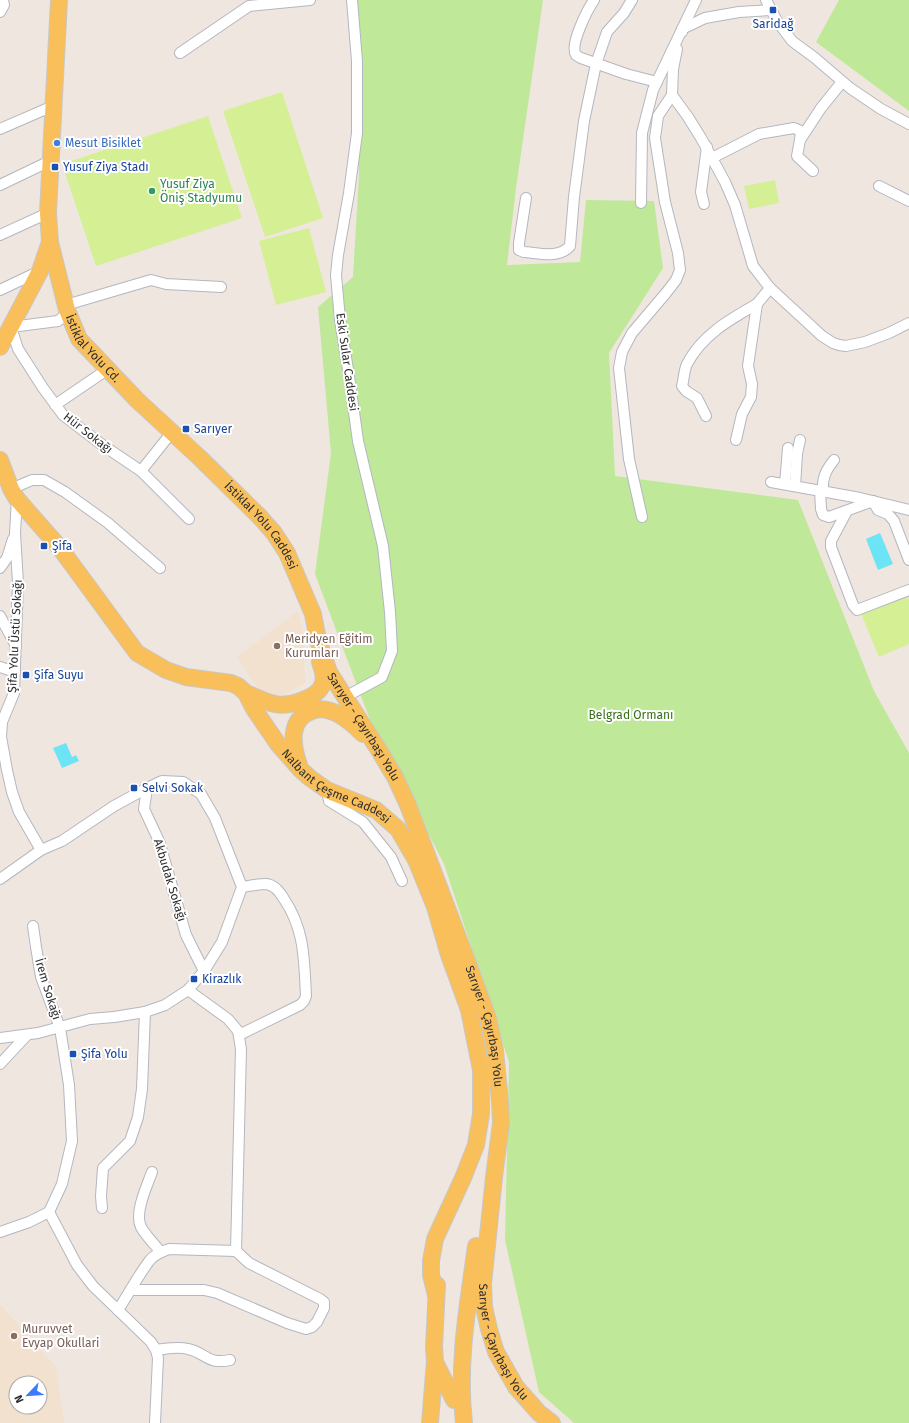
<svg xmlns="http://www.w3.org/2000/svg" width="909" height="1423" font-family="'Fira Sans',sans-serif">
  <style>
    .education { fill: #f1e1ce; fill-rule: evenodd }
    .green { fill: #bfe899 }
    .pitch { fill: #d5f094 }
    .water { fill: #6de4f6 }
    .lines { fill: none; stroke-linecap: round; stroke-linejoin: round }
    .street-casing { stroke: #b3b7c1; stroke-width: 12 }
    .primary-casing { stroke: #c8c8c8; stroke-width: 18 }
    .street { stroke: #fff; stroke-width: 10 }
    .primary { stroke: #f9bf5a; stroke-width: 16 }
    .transit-dot { fill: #1a4fb4; stroke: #fff; stroke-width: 1.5 }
    .shop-dot { fill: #3f7fe0; stroke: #fff; stroke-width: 1.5 }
    .leisure-dot { fill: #2e9e5b; stroke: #fff; stroke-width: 1.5 }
    .education-dot { fill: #8d6e63; stroke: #fff; stroke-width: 1.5 }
    .labels { text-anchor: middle; stroke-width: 4; stroke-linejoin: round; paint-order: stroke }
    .transit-label { font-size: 12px; fill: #164399; stroke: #fff; text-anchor: start }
    .shop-label { font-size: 12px; fill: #366cbe; stroke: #fff; text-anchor: start }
    .leisure-label { font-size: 12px; fill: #27864d; stroke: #fff; text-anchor: start }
    .street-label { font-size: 12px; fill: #2d2d2d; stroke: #fff }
    .education-label { font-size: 12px; fill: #785e54; stroke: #fff; text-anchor: start }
    .park-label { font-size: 12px; fill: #357116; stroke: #fff }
  </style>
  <rect width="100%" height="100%" fill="#efe6df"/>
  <g class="education">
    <path d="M 298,611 L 303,636 L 305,683 L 279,697 L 259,690 L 237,657 Z"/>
    <path d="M 0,1305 L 56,1367 L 64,1423 L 0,1423 ZM 16,1383 L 40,1383 L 40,1407 L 16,1407 Z"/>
  </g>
  <g class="green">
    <path d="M 354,0 L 543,0 L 516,188 L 507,265 L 580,262 L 586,200 L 654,201 L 663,268 L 609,353 L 615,476 L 798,500 L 874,691 L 909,753 L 909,1423 L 574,1423 L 539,1392 L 505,1240 L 509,1062 L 444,864 L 370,720 L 315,574 L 331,453 L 318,307 L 353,277 L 359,175 Z"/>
    <path d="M 839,0 L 909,0 L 909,111 L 816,42 Z"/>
  </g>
  <g class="pitch">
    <path d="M 282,92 L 323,218 L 265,237 L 223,111 Z"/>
    <path d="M 208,116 L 242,218 L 96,266 L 62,164 Z"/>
    <path d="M 775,180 L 779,203 L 749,209 L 744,186 Z"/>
    <path d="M 309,228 L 326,292 L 276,305 L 259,241 Z"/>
    <path d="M 906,592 L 909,599 L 909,644 L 879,657 L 860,611 Z"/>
  </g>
  <g class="water">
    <path d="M 880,533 L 893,564 L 878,570 L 866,539 Z"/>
    <path d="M 66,743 L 72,757 L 76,755 L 79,761 L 62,768 L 53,748 Z"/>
  </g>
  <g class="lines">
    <defs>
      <g id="street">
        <path d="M 594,0 C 588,9 569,45 576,55 C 576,55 580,58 581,58 L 626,74 L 657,82"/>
        <path d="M 766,0 L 777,21 L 792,41 L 815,58 L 850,88 L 881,109 L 909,124"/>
        <path d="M 0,12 L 4,5 L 3,0"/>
        <path d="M 682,32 L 682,29 L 705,18 L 739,12 L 771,10"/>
        <path d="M 180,53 L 249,6 L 310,0"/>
        <path d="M 672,95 L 688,117 L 701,138 L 725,182 L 735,205 L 753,266 L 770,288 L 822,336 L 833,343 L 839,345 L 846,346 L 865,342 L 889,333 L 909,323"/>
        <path d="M 672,95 L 673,69 L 677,49"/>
        <path d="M 0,129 L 53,106"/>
        <path d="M 712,158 L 759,134 L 794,128 L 801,131 L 800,140"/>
        <path d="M 813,171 L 797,156 L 800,140 L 821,108 L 842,82"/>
        <path d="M 0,185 L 50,161"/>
        <path d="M 879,186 L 909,201"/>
        <path d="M 526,198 L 519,243 L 519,250 L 524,252 C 539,253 559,259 570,246 L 574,197 L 584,121 L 596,64 L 607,32 L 624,13 L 632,0"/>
        <path d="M 641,203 L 642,133 L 653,90 L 696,0"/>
        <path d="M 704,204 L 701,192 L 707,147"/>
        <path d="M 0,235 L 48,213"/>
        <path d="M 0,290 L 40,271"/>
        <path d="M 66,305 L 151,280 L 166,284 L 221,287"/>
        <path d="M 11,327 L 18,349 L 43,388 L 63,415 L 101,444 L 141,471 L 189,519"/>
        <path d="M 8,329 L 11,327 L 58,321 L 63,317 L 67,310"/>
        <path d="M 55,405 L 108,369"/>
        <path d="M 706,416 L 697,398 L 686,391 L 682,386 C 684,379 684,370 687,364 C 702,335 729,320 757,304"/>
        <path d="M 736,440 L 742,414 L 751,397 L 752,384 L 748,366 L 757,304 L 770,288"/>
        <path d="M 141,471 L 172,432"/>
        <path d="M 771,482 L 860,498 L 909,510"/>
        <path d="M 785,484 L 788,448"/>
        <path d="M 795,486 L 797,454 L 800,440"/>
        <path d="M 11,489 L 32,480 L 44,480 L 65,492 L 108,523 L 160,568"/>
        <path d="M 820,490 L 821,509 L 823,515 L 829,517 L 873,501 L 878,510 L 888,514 L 894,521 L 909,560"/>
        <path d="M 823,491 C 822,478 826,470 834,460"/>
        <path d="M 847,511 L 831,541 L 831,547 L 853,605 L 857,610 L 909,590"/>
        <path d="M 642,517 L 629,459 L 619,368 L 622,352 L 632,333 L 666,293 L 676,280 L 680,270 L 678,253 L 665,202 L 655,138 L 658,116 L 672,95"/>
        <path d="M 0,568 L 7,558 L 13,539"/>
        <path d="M 0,616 L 16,646"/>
        <path d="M 0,667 L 15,672"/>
        <path d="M 345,697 L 382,677 L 392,651 L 390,612 L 383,546 L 358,441 L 349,376 L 340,320 L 336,275 L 338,255 L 349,193 L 357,133 L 357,61 L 352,0"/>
        <path d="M 147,788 L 144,809 L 159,841 L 186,935 L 204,971"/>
        <path d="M 327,790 L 329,801 L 363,822 L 391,857 L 402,881"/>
        <path d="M 0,879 L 41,850"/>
        <path d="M 188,990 L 228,1019 L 238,1031 L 241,1049 L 236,1251"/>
        <path d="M 239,1035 L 300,1005 L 304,1001 L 306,996 C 304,960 305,930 284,899 C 280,892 275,885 266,884 C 259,884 249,886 242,887"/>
        <path d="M 0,1038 L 38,1033 L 90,1019 L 114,1017 L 145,1012 L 165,1005 L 188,990 L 204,971 L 222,942 L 242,887 L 215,818 L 201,794 L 183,782 L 162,781 L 147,788 L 114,806 L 62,841 L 41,850 L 19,812 L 12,792 L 7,770 L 1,737 L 2,722 L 14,693 L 18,583 L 15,533 L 17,499"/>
        <path d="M 0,1064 L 26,1036"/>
        <path d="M 152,1172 C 147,1186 134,1213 141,1227 C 146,1236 154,1244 161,1252"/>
        <path d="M 102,1208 L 101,1196 L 103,1168 L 130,1141 L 138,1117 L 142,1089 L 145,1012"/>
        <path d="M 49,1212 L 77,1265 L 93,1286 L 151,1342 L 156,1350 L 158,1358 L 155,1423"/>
        <path d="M 0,1232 L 29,1222 L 49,1212 L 62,1184 L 72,1141 L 69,1085 L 60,1028 L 41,977 L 36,947 L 33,926"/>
        <path d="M 118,1310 C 128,1295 139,1274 150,1260 C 155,1254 162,1252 169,1249 L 236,1251 L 249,1263 L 320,1299 L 324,1302 L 324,1308 L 317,1322 L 312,1327 L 306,1329 L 287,1323 L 217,1293 L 204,1290 L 131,1290"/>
        <path d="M 156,1350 C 166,1349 177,1346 188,1349 C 205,1352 207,1365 230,1360"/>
      </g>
      <g id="primary">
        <path id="s1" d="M 50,242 L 67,310 L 79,339 L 137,400 L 200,458 L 260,517 L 274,533 L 287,553 L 313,614 L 318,640 L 329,672 L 380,752 L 395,777 L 408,805 L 467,961 L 488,1018 L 495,1050 L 500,1102 L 501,1123 L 494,1177 L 483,1284 L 484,1307 L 489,1329 L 496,1352 L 516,1387 L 539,1413 L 552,1423"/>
        <path d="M 0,347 L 40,271 L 50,242 L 48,213 L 59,0"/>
        <path id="s2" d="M 0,460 L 11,489 L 17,499 L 60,548 L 137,653 L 166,670 L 186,677 L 231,683 L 238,686 L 246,693 L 254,709 L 278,744 L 300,769 L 310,778 L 327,790 L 376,810 L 398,829 L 416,860 L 435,907 L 449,955 L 469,1010 L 481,1070 L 481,1114 L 476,1145 L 463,1178 L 435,1239 L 431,1261 L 431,1275 L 436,1295"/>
        <path d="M 246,693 C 256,697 265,702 275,704 C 289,707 319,698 323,683 C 325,676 322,668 320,662"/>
        <path d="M 299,765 C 292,745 288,719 312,711 C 319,708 329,710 336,713 C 346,718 356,727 363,734"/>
        <path d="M 435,1362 L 454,1400"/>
        <path d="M 430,1423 L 435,1361 L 434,1347 L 437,1285"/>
        <path d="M 464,1423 C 457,1363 468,1305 476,1246"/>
      </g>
    </defs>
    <use href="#street" class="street-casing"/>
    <use href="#primary" class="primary-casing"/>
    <use href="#street" class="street"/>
    <use href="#primary" class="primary"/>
  </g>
  <g class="transit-dot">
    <rect x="769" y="6" width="8" height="8" rx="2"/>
    <rect x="51" y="163" width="8" height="8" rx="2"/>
    <rect x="182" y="425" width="8" height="8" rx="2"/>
    <rect x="40" y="542" width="8" height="8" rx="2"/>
    <rect x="22" y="671" width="8" height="8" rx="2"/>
    <rect x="130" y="784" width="8" height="8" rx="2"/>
    <rect x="190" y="975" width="8" height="8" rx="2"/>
    <rect x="69" y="1050" width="8" height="8" rx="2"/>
  </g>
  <circle class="shop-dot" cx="57" cy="143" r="4"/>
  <circle class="leisure-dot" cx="152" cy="191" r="4"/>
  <g class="education-dot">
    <circle cx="277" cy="646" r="4"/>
    <circle cx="14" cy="1336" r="4"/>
  </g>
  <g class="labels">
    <g class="transit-label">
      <text x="773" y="28" text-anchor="middle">Saridağ</text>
      <text x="63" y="171">Yusuf Ziya Stadı</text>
      <text x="194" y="433">Sarıyer</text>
      <text x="52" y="550">Şifa</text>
      <text x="34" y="679">Şifa Suyu</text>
      <text x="142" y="792">Selvi Sokak</text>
      <text x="202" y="983">Kirazlık</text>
      <text x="81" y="1058">Şifa Yolu</text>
    </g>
    <g class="shop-label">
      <text x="65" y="147">Mesut Bisiklet</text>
    </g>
    <g class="leisure-label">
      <text x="160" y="188">Yusuf Ziya<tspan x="160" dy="14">Öniş Stadyumu</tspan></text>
    </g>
    <g class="street-label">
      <text dy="4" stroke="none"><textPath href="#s1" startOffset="117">İstiklal Yolu Cd.</textPath></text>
      <text transform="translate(347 362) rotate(82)" y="4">Eski Sular Caddesi</text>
      <text transform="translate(88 433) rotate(38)" y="4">Hür Sokağı</text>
      <text dy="4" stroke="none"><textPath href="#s1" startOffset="363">İstiklal Yolu Caddesi</textPath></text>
      <text transform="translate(15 636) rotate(-87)" y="4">Şifa Yolu Üstü Sokağı</text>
      <text dy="4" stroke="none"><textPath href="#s1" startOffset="592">Sarıyer - Çayırbaşı Yolu</textPath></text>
      <text dy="4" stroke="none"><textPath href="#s2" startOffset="490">Nalbant Çeşme Caddesi</textPath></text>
      <text transform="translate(170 880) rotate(73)" y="4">Akbudak Sokağı</text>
      <text transform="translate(48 989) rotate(73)" y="4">İrem Sokağı</text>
      <text dy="4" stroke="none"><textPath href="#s1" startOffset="917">Sarıyer - Çayırbaşı Yolu</textPath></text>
      <text dy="4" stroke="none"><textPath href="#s1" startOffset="1240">Sarıyer - Çayırbaşı Yolu</textPath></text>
    </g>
    <g class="education-label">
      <text x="285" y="643">Meridyen Eğitim<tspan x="285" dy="14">Kurumları</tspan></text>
      <text x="22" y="1333">Muruvvet<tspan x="22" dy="14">Evyap Okullari</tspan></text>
    </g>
    <g class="park-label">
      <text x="631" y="719">Belgrad Ormanı</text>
    </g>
  </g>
  <g transform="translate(28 1395) rotate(245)"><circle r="19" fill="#ffffff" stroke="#ababab"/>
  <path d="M0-3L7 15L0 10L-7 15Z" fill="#3c7bff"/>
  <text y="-6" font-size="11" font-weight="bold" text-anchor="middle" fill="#2d2d2d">N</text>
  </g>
</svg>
